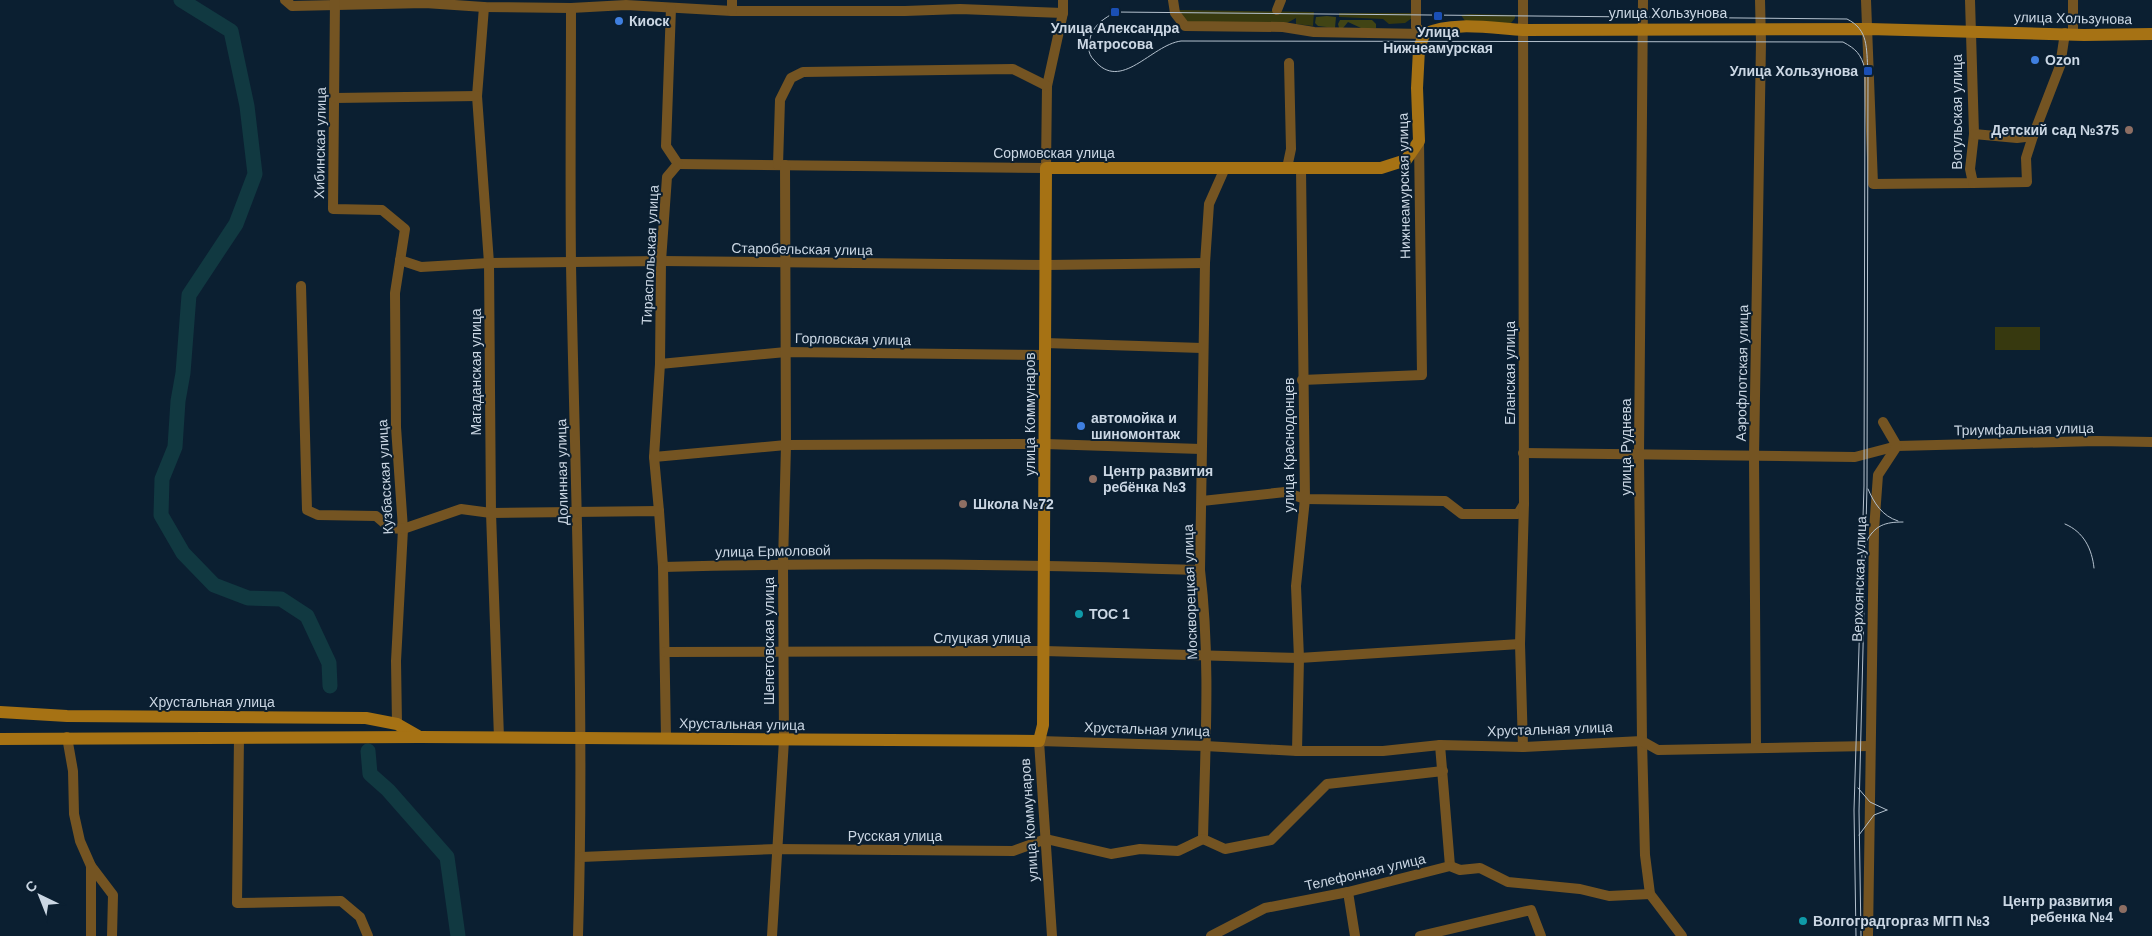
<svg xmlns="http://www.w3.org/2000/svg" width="2152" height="936" font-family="Helvetica,sans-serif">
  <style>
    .green { fill: #37390f }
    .forest { fill: #414414 }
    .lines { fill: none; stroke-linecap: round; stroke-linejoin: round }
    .river { stroke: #113941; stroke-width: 15 }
    .street { stroke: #745422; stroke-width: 10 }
    .secondary { stroke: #a67214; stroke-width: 12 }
    .tram { stroke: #b4c1ce; stroke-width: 1 }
    .transit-dot { fill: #1a4fb4; stroke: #0b1f31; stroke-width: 2 }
    .shop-dot { fill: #3f7fe0; stroke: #0b1f31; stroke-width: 2 }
    .education-dot { fill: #8d6e63; stroke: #0b1f31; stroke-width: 2 }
    .culture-dot { fill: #0f9aa8; stroke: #0b1f31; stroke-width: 2 }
    .labels { text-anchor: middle; stroke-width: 4; stroke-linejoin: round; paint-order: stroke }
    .street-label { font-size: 14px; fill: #cbd7e4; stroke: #0b1f31 }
    .poi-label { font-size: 14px; font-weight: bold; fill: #cbd7e4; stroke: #0b1f31; text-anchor: start }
  </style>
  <rect width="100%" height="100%" fill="#0b1f31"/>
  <g class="green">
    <path d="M 1178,10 L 1314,12 L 1313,26 L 1296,24 L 1296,18 L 1287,23 L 1186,22 Z"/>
    <path d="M 1339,13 L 1412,13 L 1412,18 L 1405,23 L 1389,24 L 1383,19 L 1339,17 Z"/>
    <path d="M 1471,14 L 1515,15 L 1515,18 L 1511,23 L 1482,24 L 1465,21 L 1461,15 Z"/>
    <rect x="1995" y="327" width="45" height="23"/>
  </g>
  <g class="forest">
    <path d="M 1327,16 L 1336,17 L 1335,28 L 1318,26 L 1315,23 L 1316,17 Z"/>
    <path d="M 1340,20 L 1372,20 L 1376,24 L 1376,28 L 1361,28 L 1348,22 L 1343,28 L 1339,28 L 1338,24 Z"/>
  </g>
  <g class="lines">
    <g class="river">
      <path d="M 181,0 L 231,31 L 247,106 L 255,174 L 236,224 L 189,295 L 183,373 L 178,401 L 175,447 L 162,479 L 161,515 L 183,553 L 214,585 L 248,598 L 281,599 L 307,616 L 329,663 L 330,686"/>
      <path d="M 368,751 L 370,774 L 388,790 L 447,857 L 458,936"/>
    </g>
    <g class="street">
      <path d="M 285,0 L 292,6 L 425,3 L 484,7 L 571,8 L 626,5 L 732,11 L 905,11 L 960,9 L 1063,13"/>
      <path d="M 335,0 L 333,209 L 382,210 L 405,229 L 395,293 L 396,427 L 403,529 L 396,661 L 397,724"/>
      <path d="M 732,0 L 732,11"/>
      <path d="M 1173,0 L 1175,13 L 1185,26 L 1283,27 L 1314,32 L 1424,34"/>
      <path d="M 1416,0 L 1416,27 L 1424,34"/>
      <path d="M 1643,0 L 1639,454 L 1642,741 L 1645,855 L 1650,894 L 1682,936"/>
      <path d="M 1866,0 L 1873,184 L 1973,183 L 1970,169 L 1974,134 L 1970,0"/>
      <path d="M 484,7 L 477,96 L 489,263 L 491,513 L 499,738"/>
      <path d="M 571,8 C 571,93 570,179 571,264 C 575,488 585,712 578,936"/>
      <path d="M 1277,10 L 1281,0"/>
      <path d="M 2073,33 L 2073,0"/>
      <path d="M 335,98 L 477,96"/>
      <path d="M 1974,134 L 2017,138 L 2033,136 L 2060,66 L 2065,33"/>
      <path d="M 678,164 L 1046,168 L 1047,86 L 1063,13 L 1063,0"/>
      <path d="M 778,165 L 780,100 L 791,78 L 803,72 L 1013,69 L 1047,86"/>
      <path d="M 1287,168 L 1291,149 L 1289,63"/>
      <path d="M 1973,183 L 2027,182 L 2026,158 L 2033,136"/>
      <path d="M 400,260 L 421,267 L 489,263 L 661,261 L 1046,265 L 1205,263"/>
      <path d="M 301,286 L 307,510 L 318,515 L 376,516 L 390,528 L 403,529 L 461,509 L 491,513 L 659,511 L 663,567 C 842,562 1021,564 1200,570"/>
      <path d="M 1045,343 L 1202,348"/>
      <path d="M 660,364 L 786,352 L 1045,355"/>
      <path d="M 1302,380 L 1422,375 L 1419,141"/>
      <path d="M 1523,453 L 1855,457 L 1897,446 L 2097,441 L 2152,442"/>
      <path d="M 654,457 L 786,445 L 1045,444 L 1201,449"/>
      <path d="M 1202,501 L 1285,492 L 1305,499 L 1445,501 L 1462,514 L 1518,514 L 1524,504"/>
      <path d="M 659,511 L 654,457 L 660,364 L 661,261 L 667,177 L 678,164 L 666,146 L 671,8"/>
      <path d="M 663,567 L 666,738"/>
      <path d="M 665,652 L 1044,651 L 1299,658 L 1520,644"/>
      <path d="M 67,737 L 73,771 L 74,814 L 80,841 L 91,866 L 113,895 L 112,936"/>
      <path d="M 239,737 L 237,903 L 341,901 L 360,917 L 368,936"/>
      <path d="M 1440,745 L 1450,866"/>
      <path d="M 1523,747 L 1520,644 L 1524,503 L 1523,0"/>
      <path d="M 1756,747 L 1754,456 L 1761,42 L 1760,0"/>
      <path d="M 1297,751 L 1299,658 L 1296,586 L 1305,499 L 1301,168"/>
      <path d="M 1203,839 C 1205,750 1211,659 1200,570 L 1205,263 L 1209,204 L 1225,168"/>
      <path d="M 1203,839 L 1225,849 L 1271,840 L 1327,784 L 1443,771"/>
      <path d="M 581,857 L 777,849 L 1013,851 L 1046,839 L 1111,854 L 1140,849 L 1178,851 L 1203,839"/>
      <path d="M 91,866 L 91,936"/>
      <path d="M 1348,892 L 1355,936"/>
      <path d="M 772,936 L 784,740 L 783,564 L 786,445 L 785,165"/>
      <path d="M 1052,936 L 1039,741 L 1205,746 L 1297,751 L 1383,751 L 1440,745 L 1523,747 L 1642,741 L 1658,750 L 1869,746"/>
      <path d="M 1211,936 L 1265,908 L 1348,892 L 1450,866 L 1460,870 L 1480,868 L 1508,882 L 1580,889 L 1609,896 L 1650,894"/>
      <path d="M 1420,936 L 1531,910 L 1541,936"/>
      <path d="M 1868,936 L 1874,530 L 1878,475 L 1897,446 L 1883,422"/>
    </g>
    <g class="secondary">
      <path d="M 0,712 L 67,716 L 366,718 L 397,724 L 418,736"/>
      <path d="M 0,739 L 420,737 L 1039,741 L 1043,725 L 1046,168 L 1381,168 L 1406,160 L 1419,141 L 1417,88 L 1419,49 L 1424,34 C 1453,21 1491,28 1523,30 L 1869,29 L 2084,35 L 2152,34"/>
    </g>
    <g class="tram">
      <path d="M 1868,489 C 1874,503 1882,516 1898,521"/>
      <path d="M 2065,524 C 2084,532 2092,549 2094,568"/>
      <path d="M 1866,542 C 1875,525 1885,522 1903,522"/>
      <path d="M 1858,788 L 1870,802 L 1887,810"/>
      <path d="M 1859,835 L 1874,815 L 1887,810"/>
      <path d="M 1856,936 L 1854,810 L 1864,486 L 1865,69 C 1861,54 1856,49 1843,42 L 1181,41 C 1151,45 1121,93 1094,60 C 1087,53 1088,45 1091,35 C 1096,23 1104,19 1115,12 L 1847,19 C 1869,30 1866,48 1868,71 L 1867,486 L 1859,811 L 1861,936"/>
    </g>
  </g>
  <g class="transit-dot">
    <rect x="1110" y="7" width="10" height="10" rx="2.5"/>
    <rect x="1433" y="11" width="10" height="10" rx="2.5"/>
    <rect x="1863" y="66" width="10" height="10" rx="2.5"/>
  </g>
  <g class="shop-dot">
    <circle cx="619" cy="21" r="5"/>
    <circle cx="2035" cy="60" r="5"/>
    <circle cx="1081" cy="426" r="5"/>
  </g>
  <g class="education-dot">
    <circle cx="2129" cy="130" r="5"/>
    <circle cx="1093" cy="479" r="5"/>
    <circle cx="963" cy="504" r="5"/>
    <circle cx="2123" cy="909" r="5"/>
  </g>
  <g class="culture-dot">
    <circle cx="1079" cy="614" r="5"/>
    <circle cx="1803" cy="921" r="5"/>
  </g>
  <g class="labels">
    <g class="street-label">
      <text x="1668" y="18">улица Хользунова</text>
      <text transform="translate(2073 18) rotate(1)" y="5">улица Хользунова</text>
      <text transform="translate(1957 112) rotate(-90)" y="5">Вогульская улица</text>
      <text transform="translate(320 143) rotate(-89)" y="5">Хибинская улица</text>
      <text x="1054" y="158">Сормовская улица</text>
      <text transform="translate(1404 186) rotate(-91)" y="5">Нижнеамурская улица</text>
      <text transform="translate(802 249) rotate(1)" y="5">Старобельская улица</text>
      <text transform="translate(650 255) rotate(-87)" y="5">Тираспольская улица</text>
      <text transform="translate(853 339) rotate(1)" y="5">Горловская улица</text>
      <text transform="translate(476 372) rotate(-90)" y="5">Магаданская улица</text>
      <text transform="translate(1510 373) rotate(-90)" y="5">Еланская улица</text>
      <text transform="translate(1742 373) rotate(-89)" y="5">Аэрофлотская улица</text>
      <text transform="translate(1030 414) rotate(-90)" y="5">улица Коммунаров</text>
      <text transform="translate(2024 429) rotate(-1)" y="5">Триумфальная улица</text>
      <text transform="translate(1289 445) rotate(-90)" y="5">улица Краснодонцев</text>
      <text transform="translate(1626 447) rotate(-90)" y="5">улица Руднева</text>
      <text transform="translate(562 472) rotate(-91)" y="5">Долинная улица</text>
      <text transform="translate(385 477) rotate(-93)" y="5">Кузбасская улица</text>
      <text transform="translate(773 551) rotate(-1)" y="5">улица Ермоловой</text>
      <text transform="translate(1859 579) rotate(-88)" y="5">Верхоянская улица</text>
      <text transform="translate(1190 592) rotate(-92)" y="5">Москворецкая улица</text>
      <text x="982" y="643">Слуцкая улица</text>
      <text transform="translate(769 641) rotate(-90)" y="5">Шепетовская улица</text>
      <text x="212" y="707">Хрустальная улица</text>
      <text transform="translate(742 724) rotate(1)" y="5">Хрустальная улица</text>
      <text transform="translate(1147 729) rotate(2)" y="5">Хрустальная улица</text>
      <text transform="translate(1550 729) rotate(-2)" y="5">Хрустальная улица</text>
      <text transform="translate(1029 820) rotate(-94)" y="5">улица Коммунаров</text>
      <text x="895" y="841">Русская улица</text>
      <text transform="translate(1365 872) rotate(-13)" y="5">Телефонная улица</text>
    </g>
    <g class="poi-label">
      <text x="629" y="26">Киоск</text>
      <text x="1115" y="33" text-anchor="middle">Улица Александра<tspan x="1115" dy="16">Матросова</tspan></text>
      <text x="1438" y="37" text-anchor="middle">Улица<tspan x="1438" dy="16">Нижнеамурская</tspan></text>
      <text x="2045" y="65">Ozon</text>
      <text x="1858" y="76" text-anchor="end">Улица Хользунова</text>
      <text x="2119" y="135" text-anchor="end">Детский сад №375</text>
      <text x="1091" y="423">автомойка и<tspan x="1091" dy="16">шиномонтаж</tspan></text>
      <text x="1103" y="476">Центр развития<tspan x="1103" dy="16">ребёнка №3</tspan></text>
      <text x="973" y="509">Школа №72</text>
      <text x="1089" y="619">ТОС 1</text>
      <text x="2113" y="906" text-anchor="end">Центр развития<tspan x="2113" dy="16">ребенка №4</tspan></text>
      <text x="1813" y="926">Волгоградгоргаз МГП №3</text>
    </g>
  </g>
  <g transform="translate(40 896) rotate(317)" stroke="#0b1f31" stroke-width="4" paint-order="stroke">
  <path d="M0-4L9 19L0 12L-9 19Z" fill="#cbd7e4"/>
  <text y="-8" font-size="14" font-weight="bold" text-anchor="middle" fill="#cbd7e4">С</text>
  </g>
</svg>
